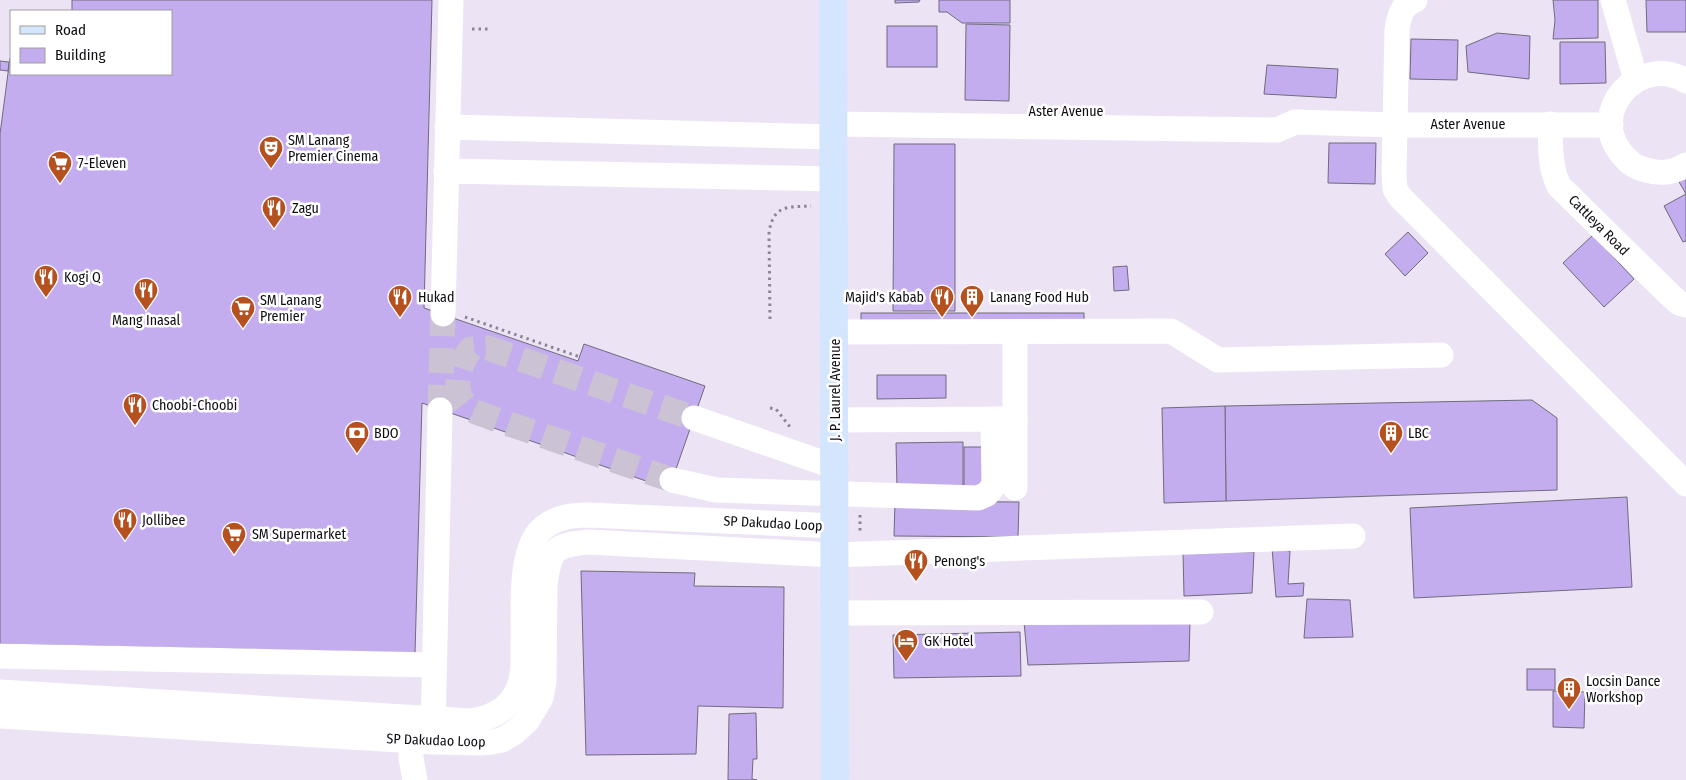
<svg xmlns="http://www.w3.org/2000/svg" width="1686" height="780" font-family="'Fira Sans Condensed',sans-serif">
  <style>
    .building { fill: #c3adee; stroke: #706b7c }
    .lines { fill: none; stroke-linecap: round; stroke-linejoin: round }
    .minor-tunnel { stroke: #cbc3d3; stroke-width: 25; stroke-dasharray: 25 12; stroke-linecap: butt }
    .path { stroke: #8c8592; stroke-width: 3; stroke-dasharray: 2.5 4; stroke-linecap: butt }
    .minor { stroke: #fff; stroke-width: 25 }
    .major { stroke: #d4e5fe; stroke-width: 28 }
    .labels { text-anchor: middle; stroke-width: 5; stroke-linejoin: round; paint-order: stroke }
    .street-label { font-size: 14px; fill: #0f0c12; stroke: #fff }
    .poi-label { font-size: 14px; fill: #0f0c12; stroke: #fff; text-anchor: start }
  </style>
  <rect width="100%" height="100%" fill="#ece3f5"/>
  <g class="building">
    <path d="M 72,0 L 432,0 L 424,308 L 578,361 L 584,344 L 705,386 L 669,489 L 422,403 L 415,653 L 0,644 L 0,134 L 10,58 L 11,58 L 11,74 L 171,74 L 171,11 L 72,11 Z"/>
    <path d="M 895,0 L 920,0 L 919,2 L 895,3 Z"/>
    <path d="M 939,0 L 1010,0 L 1010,23 L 962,23 L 947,12 L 939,12 Z"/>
    <path d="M 1553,0 L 1598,0 L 1598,38 L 1553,39 L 1555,20 Z"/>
    <path d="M 1646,0 L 1686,0 L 1686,32 L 1647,32 Z"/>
    <path d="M 966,24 L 1010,25 L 1009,101 L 965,100 Z"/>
    <rect x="887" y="26" width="50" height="41"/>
    <path d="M 1497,33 L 1530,36 L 1529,79 L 1468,72 L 1466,46 Z"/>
    <path d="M 1411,39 L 1458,40 L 1457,80 L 1410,79 Z"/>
    <path d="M 1560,42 L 1605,42 L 1606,83 L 1560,84 Z"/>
    <path d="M 0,61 L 9,62 L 8,71 L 0,70 Z"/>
    <path d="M 1267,65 L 1338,69 L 1336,98 L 1264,94 Z"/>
    <path d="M 1329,143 L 1376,143 L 1375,184 L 1328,183 Z"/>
    <path d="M 894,144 L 955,144 L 955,311 L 893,311 Z"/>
    <path d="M 1686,175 L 1686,241 L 1683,242 L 1664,206 L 1686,194 L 1678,180 Z"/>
    <path d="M 1408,232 L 1428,253 L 1405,276 L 1385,254 Z"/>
    <path d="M 1593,235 L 1634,279 L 1604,307 L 1563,263 Z"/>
    <path d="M 1127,266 L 1129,290 L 1114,291 L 1113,267 Z"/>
    <rect x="861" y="313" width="223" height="10"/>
    <path d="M 877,375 L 946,375 L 946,398 L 877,399 Z"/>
    <path d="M 1532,400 L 1557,418 L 1557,490 L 1226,501 L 1225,406 Z"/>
    <path d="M 1225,406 L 1226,501 L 1164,503 L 1162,408 Z"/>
    <path d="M 963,442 L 963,488 L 897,488 L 896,443 Z"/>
    <rect x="964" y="447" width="21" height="40"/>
    <path d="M 1627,497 L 1632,587 L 1414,598 L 1410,508 Z"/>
    <path d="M 895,501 L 1019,502 L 1018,537 L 894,536 Z"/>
    <path d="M 1272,548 L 1290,551 L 1288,584 L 1304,583 L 1303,596 L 1276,597 Z"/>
    <path d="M 1183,552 L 1254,552 L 1252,593 L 1184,596 Z"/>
    <path d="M 581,571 L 695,573 L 694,586 L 784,587 L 783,708 L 698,706 L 696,754 L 586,755 Z"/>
    <path d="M 1307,599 L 1350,600 L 1353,637 L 1304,638 Z"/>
    <path d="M 1190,621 L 1189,661 L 1028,665 L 1024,622 Z"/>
    <path d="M 1020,632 L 1021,676 L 894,678 L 893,635 Z"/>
    <rect x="1527" y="669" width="28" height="21"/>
    <path d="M 1553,691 L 1585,692 L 1584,728 L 1553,727 Z"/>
    <path d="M 756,713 L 757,759 L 753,759 L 752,779 L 757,780 L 728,780 L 729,714 Z"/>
  </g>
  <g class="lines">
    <g class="minor-tunnel">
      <path d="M 440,410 L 443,314"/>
      <path d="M 672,480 L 492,418 C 485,415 476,413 470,409 C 450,395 458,364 471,349 L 488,348 L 694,418"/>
    </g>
    <g class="path">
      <path d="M 472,29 L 491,29"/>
      <path d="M 465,317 L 580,357"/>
      <path d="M 770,319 L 769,233 C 773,205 787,207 811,206"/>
      <path d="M 770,408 L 776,409 L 790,427"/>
      <path d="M 860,515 L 860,534"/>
    </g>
    <g class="minor">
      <path d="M 1415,0 C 1401,6 1399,16 1397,31 L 1394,173 L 1395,189 L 1400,197 L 1686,484"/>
      <path d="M 1613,0 L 1636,80"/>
      <path d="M 1686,81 C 1640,53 1587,111 1621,153 C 1627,161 1636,168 1646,170 C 1659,174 1674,173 1686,165"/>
      <path d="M 834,124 L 1277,130 L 1295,122 L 1395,125 L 1611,125"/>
      <path d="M 1550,124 C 1551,146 1549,166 1559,186 L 1670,295 L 1679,303 L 1686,305"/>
      <path d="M 447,127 L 834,137"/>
      <path d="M 446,171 L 834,179"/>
      <path d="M 443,314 L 451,0"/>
      <path d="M 835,332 L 1171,331 L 1218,360 L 1441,355"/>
      <path d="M 1015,332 L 1015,488"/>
      <path d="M 694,418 L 835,467"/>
      <path d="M 835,420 L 1015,419"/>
      <path d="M 672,480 L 716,490 L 978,498 L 987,494 L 994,485 L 993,419"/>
      <path d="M 835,613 L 1201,612"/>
      <path d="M 0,656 L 434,665"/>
      <path d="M 0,692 L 470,721 C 490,719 510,709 518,689 C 524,676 523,661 523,647 C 524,619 521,588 527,559 C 530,548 533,537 542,529 C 555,517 572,515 589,515 L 835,526"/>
      <path d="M 0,716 L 433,742 L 481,743 L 492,742 L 502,740 L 515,732 L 527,721 L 541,698 L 544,681 L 545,584 C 550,549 554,545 589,542 L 835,555 L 1353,536"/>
      <path d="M 412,725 L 411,758 L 415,780"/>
      <path d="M 433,734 L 440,410"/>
    </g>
    <path class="major" d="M 833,0 L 835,780"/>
  </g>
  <defs>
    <symbol id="theatre-pin" viewBox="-11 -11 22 30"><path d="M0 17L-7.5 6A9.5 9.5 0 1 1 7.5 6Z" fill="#b5511e" stroke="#fff"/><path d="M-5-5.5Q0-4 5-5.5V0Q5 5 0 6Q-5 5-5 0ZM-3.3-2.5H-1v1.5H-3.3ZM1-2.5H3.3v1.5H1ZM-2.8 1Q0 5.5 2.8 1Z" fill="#fff"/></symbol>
    <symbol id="supermarket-pin" viewBox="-11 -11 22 30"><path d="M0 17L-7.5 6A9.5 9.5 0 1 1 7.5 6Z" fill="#b5511e" stroke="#fff"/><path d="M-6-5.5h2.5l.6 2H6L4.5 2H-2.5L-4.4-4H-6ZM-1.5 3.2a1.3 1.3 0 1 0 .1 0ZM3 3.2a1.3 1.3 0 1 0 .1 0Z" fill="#fff"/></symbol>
    <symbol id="restaurant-pin" viewBox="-11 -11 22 30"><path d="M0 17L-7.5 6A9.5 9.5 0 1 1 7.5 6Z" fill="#b5511e" stroke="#fff"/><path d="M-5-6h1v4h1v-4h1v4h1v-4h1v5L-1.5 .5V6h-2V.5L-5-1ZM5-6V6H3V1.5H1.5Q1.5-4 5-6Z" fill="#fff"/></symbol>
    <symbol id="building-pin" viewBox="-11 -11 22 30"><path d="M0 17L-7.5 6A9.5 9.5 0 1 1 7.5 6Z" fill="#b5511e" stroke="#fff"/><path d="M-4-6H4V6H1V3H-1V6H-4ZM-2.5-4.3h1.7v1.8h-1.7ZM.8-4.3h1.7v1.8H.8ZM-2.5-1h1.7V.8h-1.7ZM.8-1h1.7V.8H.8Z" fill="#fff"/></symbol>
    <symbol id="bank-pin" viewBox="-11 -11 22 30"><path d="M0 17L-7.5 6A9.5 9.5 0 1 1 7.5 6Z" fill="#b5511e" stroke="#fff"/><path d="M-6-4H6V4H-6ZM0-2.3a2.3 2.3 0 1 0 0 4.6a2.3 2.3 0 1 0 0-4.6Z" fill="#fff"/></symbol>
    <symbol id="hotel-pin" viewBox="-11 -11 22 30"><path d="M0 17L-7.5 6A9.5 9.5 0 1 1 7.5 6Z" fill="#b5511e" stroke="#fff"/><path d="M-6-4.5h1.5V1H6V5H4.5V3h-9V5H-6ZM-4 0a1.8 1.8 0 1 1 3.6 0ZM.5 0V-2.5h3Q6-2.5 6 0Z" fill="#fff"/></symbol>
  </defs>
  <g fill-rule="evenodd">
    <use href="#theatre-pin" x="257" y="134" width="28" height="38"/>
    <use href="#supermarket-pin" x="46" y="149" width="28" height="38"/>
    <use href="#restaurant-pin" x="260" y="194" width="28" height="38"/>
    <use href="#restaurant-pin" x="32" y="263" width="28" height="38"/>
    <use href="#restaurant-pin" x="132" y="276" width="28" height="38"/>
    <use href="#restaurant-pin" x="386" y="283" width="28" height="38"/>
    <use href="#restaurant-pin" x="928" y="283" width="28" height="38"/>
    <use href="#building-pin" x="958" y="283" width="28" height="38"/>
    <use href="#supermarket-pin" x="229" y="294" width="28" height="38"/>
    <use href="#restaurant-pin" x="121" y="391" width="28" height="38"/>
    <use href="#bank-pin" x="343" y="419" width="28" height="38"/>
    <use href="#building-pin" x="1377" y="419" width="28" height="38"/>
    <use href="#restaurant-pin" x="111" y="506" width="28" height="38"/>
    <use href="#supermarket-pin" x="220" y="520" width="28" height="38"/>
    <use href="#restaurant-pin" x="902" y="547" width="28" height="38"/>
    <use href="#hotel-pin" x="892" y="627" width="28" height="38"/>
    <use href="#building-pin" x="1555" y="675" width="28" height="38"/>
  </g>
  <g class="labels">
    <g class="street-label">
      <text x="1066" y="116">Aster Avenue</text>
      <text x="1468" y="129">Aster Avenue</text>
      <text transform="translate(1599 225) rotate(45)" y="5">Cattleya Road</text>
      <text transform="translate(835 390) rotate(-90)" y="5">J. P. Laurel Avenue</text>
      <text transform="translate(773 523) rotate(3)" y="5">SP Dakudao Loop</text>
      <text transform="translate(436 740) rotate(2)" y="5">SP Dakudao Loop</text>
    </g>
    <g class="poi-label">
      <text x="288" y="145">SM Lanang<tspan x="288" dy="16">Premier Cinema</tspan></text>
      <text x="78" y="168">7-Eleven</text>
      <text x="292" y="213">Zagu</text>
      <text x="64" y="282">Kogi Q</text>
      <text x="418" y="302">Hukad</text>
      <text x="924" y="302" text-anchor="end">Majid's Kabab</text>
      <text x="990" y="302">Lanang Food Hub</text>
      <text x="260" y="305">SM Lanang<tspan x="260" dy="16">Premier</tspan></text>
      <text x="146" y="325" text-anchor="middle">Mang Inasal</text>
      <text x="152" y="410">Choobi-Choobi</text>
      <text x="374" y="438">BDO</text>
      <text x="1408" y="438">LBC</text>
      <text x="142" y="525">Jollibee</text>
      <text x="252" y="539">SM Supermarket</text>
      <text x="934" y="566">Penong's</text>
      <text x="924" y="646">GK Hotel</text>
      <text x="1586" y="686">Locsin Dance<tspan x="1586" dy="16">Workshop</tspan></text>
    </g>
  </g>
  <rect x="10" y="10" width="162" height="65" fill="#ffffff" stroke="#9f9ea0"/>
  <rect x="20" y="26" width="25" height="8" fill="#d4e5fe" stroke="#9f9ea0"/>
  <text x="55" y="35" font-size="15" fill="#0f0c12">Road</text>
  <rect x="20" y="48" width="25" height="15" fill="#c3adee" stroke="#9f9ea0"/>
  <text x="55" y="60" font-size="15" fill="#0f0c12">Building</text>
</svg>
